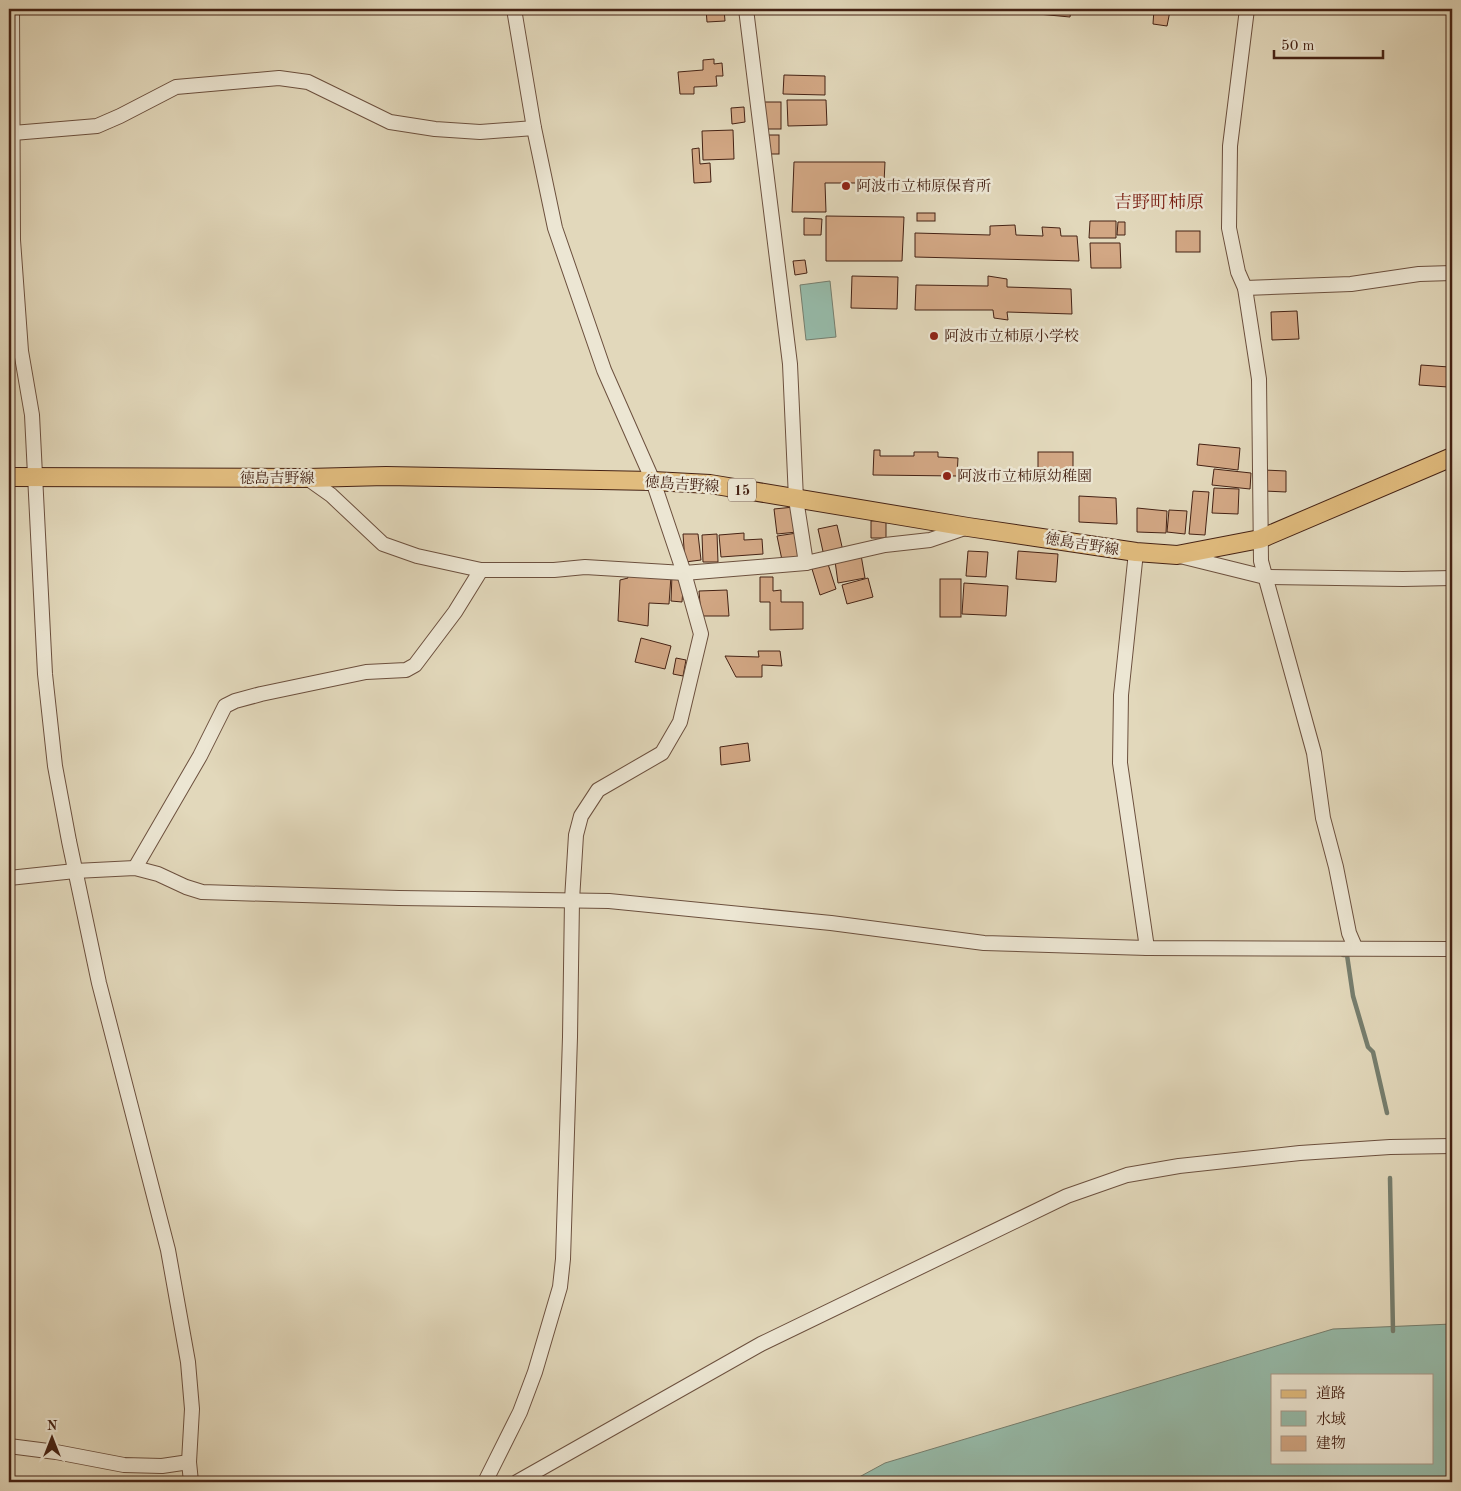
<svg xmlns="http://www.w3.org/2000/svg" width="1461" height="1491" font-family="'Old Standard TT','Noto Serif JP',serif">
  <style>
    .water { fill: #96bbaa; stroke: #767e6e; fill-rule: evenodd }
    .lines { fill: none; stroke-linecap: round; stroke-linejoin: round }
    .stream { stroke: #767e6e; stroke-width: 4.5 }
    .building { fill: #d2a784; stroke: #452214 }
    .minor-casing { stroke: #6c503e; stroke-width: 16 }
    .major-casing { stroke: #452214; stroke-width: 20 }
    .minor { stroke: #ece6d3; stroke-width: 14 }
    .major { stroke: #e1bc7e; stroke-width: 18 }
    .poi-dot { fill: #8f2418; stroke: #ece6d3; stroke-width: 2 }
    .labels { text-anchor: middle; stroke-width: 5; stroke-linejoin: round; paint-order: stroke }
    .shield { fill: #ece6d3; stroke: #775d4d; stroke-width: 1 }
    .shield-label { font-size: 14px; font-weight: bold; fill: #452214 }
    .poi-label { font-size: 15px; fill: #452214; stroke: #ece6d3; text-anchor: start }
    .street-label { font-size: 15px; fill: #452214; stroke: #ece6d3 }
    .quarter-label { font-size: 18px; fill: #7a1f14; stroke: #ece6d3 }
  </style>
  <rect width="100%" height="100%" fill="#e2d8bb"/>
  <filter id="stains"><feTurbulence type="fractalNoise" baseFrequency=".004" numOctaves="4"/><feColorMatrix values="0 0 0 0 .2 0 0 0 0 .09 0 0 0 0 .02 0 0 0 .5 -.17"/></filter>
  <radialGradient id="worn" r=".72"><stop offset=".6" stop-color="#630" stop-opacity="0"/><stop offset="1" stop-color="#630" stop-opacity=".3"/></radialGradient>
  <g class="water">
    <path d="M 830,281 L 836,337 L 806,340 L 800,285 Z"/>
    <path d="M 1452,1324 L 1452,1482 L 850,1482 L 885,1463 L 1333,1329 ZM 1272,1375 L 1432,1375 L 1432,1462 L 1272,1462 Z"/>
  </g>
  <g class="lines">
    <g class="stream">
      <path d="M 1343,955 L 1347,955 L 1353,996 L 1368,1047 L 1373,1052 L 1387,1113"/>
      <path d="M 1390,1178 L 1393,1331"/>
    </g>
  </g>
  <g class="building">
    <path d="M 706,9 L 724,9 L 725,21 L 707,22 Z"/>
    <path d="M 1039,9 L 1071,9 L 1070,17 L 1038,14 Z"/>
    <path d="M 1154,9 L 1187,9 L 1188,11 L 1170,11 L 1167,26 L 1153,24 Z"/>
    <path d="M 714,59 L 714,64 L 722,63 L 723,76 L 716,76 L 717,86 L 694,87 L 694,94 L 680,94 L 678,72 L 703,70 L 703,60 Z"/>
    <path d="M 784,75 L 825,76 L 825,95 L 783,94 Z"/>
    <path d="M 787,100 L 826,100 L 827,125 L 788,126 Z"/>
    <rect x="764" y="102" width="17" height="27"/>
    <path d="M 744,107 L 745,122 L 732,124 L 731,108 Z"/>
    <path d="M 733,130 L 734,159 L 703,160 L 702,131 Z"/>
    <rect x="768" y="135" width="11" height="19"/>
    <path d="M 699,148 L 700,164 L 710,163 L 711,182 L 694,183 L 692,149 Z"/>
    <path d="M 794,162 L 885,162 L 884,183 L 825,183 L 826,212 L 792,212 Z"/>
    <rect x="917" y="213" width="18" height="8"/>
    <path d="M 826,216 L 904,217 L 902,261 L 826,261 Z"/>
    <path d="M 804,218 L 822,219 L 821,235 L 804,235 Z"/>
    <path d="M 1090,221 L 1116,221 L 1116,238 L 1089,238 Z"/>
    <path d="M 1118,222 L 1125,222 L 1125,235 L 1117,235 Z"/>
    <path d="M 1015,225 L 1016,235 L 1043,236 L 1042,227 L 1060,228 L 1061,236 L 1077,236 L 1079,261 L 915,257 L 915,233 L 990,235 L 990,226 Z"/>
    <rect x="1176" y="231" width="24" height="21"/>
    <path d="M 1090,243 L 1120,243 L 1121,268 L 1091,268 Z"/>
    <path d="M 805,260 L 807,273 L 795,275 L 793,261 Z"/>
    <path d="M 852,276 L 898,277 L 897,309 L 851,308 Z"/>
    <path d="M 988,276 L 1007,279 L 1007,287 L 1071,289 L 1072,314 L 1007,312 L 1008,320 L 994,318 L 993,310 L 915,310 L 916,285 L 988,286 Z"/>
    <path d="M 1297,311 L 1299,339 L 1272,340 L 1271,312 Z"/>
    <path d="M 1421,365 L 1449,367 L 1448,387 L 1419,385 Z"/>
    <path d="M 1199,444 L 1240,448 L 1238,470 L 1197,465 Z"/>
    <path d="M 874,450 L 880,450 L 880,456 L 914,456 L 914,452 L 938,452 L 938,457 L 958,458 L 957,476 L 873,475 Z"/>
    <rect x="1038" y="452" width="35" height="24"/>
    <path d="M 1214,469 L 1251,473 L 1250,489 L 1212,485 Z"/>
    <path d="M 1264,470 L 1286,471 L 1286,492 L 1264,491 Z"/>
    <path d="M 1214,488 L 1239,489 L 1238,514 L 1212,513 Z"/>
    <path d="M 1193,491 L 1209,492 L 1205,535 L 1189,534 Z"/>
    <path d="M 1079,496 L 1116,498 L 1117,524 L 1079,522 Z"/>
    <path d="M 794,507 L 797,532 L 777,534 L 774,509 Z"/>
    <path d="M 1137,508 L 1167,511 L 1166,533 L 1137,532 Z"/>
    <path d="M 1169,510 L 1187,511 L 1185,534 L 1167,532 Z"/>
    <path d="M 886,520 L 886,538 L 871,538 L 871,521 Z"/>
    <path d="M 837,525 L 843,551 L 824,556 L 818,529 Z"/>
    <path d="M 744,533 L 744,540 L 762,539 L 763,554 L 721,557 L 719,535 Z"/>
    <path d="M 797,533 L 801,558 L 782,560 L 777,536 Z"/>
    <path d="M 683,534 L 698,534 L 701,560 L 685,562 Z"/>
    <path d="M 717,534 L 718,562 L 703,562 L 702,535 Z"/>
    <path d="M 968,551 L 988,552 L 986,577 L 966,576 Z"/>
    <path d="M 1018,551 L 1058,554 L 1056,582 L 1016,579 Z"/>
    <path d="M 861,555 L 865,578 L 838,583 L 835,561 Z"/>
    <path d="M 828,564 L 836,589 L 820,595 L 812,569 Z"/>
    <path d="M 627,574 L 671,576 L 669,604 L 649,603 L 648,626 L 618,621 L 620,580 L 628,578 Z"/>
    <path d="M 672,575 L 684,576 L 682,602 L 671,601 Z"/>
    <path d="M 760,577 L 773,577 L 773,591 L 781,590 L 781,602 L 803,602 L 803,629 L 770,630 L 770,602 L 760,602 Z"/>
    <path d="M 868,578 L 873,597 L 847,604 L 842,585 Z"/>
    <rect x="940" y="579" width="21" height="38"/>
    <path d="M 964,583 L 1008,586 L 1006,616 L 962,614 Z"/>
    <path d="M 727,590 L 729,616 L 701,616 L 699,591 Z"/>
    <path d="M 641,638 L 671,646 L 665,669 L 635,662 Z"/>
    <path d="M 758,651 L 780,651 L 782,666 L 762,665 L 762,677 L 736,677 L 725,656 L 759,657 Z"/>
    <path d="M 676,658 L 686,660 L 683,676 L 673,674 Z"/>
    <path d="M 748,743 L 750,761 L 721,765 L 720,747 Z"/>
  </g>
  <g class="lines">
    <defs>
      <g id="minor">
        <path d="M 12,9 L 13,240 L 21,351 L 32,415 L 45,674 L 55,766 L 69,841 L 99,983 L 168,1250 L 188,1362 L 192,1409 L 189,1462 L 191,1482"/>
        <path d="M 746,9 L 790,364 L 796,499 L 806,563"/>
        <path d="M 1247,9 L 1230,146 L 1229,228 L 1238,272 L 1245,288 L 1259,379 L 1261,561 L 1314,753 L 1323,818 L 1336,867 L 1349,933 L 1355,947"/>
        <path d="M 13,133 L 97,126 L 120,116 L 176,87 L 279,78 L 308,82 L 390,122 L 435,129 L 480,132 L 534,128"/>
        <path d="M 1245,288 L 1351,284 L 1419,274 L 1452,273"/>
        <path d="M 307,478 L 331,495 L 383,544 L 417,556 L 481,570 L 554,570 L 585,567 L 684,573 L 770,566 L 806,563 L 885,545 L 930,540 L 968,527"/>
        <path d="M 1136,552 L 1121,695 L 1120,763 L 1147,948"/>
        <path d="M 1180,556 L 1265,577 L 1403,579 L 1452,578"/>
        <path d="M 135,868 L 200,756 L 225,706 L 235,701 L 261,694 L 366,672 L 406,670 L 415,665 L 455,612 L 481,570"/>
        <path d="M 9,878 L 75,871 L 135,868 L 158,874 L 186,887 L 202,892 L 399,898 L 609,901 L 831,923 L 984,943 L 1147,948 L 1452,949"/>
        <path d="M 9,1446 L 56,1452 L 124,1465 L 162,1466 L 189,1462"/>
        <path d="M 485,1482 L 520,1412 L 535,1372 L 560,1287 L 563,1259 L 570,1037 L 572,900 L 576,835 L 581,816 L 598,790 L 662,753 L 680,722 L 701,634 L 684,573 L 653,481 L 604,370 L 555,228 L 534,128 L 514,9"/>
        <path d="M 517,1482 L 761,1344 L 1067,1196 L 1127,1175 L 1179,1166 L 1300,1153 L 1390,1147 L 1452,1146"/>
      </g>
      <path id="major" d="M 9,477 L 307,478 L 386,476 L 653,481 L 710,484 L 968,527 L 1136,552 L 1177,555 L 1260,539 L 1452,457"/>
    </defs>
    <use href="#minor" class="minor-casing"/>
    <use href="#major" class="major-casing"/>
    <use href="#minor" class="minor"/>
    <use href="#major" class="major"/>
  </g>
  <g class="poi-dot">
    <circle cx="846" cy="186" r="5"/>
    <circle cx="934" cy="336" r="5"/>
    <circle cx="947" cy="476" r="5"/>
  </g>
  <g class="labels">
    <rect class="shield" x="728" y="478.5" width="28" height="23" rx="4"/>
    <g class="shield-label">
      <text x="742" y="495">15</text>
    </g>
    <g class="poi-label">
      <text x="856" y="191">阿波市立柿原保育所</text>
      <text x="944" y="341">阿波市立柿原小学校</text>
      <text x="957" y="481">阿波市立柿原幼稚園</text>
    </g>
    <g class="street-label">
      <text x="277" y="483">徳島吉野線</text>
      <text transform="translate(682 484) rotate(4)" y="5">徳島吉野線</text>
      <text transform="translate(1082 544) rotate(9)" y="5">徳島吉野線</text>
    </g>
    <g class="quarter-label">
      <text x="1159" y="208">吉野町柿原</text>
    </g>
  </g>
  <rect width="1461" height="1491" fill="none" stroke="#e2d8bb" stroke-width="30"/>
  <rect x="10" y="10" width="1441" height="1471" fill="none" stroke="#452214" stroke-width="2.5"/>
  <rect x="15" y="15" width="1431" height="1461" fill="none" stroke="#452214"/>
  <rect x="1271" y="1374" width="162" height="90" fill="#ece6d3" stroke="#a99887"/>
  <rect x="1281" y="1390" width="25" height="8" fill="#e1bc7e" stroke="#a99887"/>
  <text x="1316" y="1398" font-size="15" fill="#452214">道路</text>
  <rect x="1281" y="1411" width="25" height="15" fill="#96bbaa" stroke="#a99887"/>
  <text x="1316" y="1424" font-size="15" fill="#452214">水域</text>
  <rect x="1281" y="1436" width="25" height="15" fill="#d2a784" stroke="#a99887"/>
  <text x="1316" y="1448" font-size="15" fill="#452214">建物</text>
  <g transform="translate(52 1438)" stroke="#ece6d3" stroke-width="4" paint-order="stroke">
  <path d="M0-4L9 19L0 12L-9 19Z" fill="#452214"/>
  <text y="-8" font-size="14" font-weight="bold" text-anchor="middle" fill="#452214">N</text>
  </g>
  <path d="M1274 50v8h109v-8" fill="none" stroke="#452214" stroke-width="2.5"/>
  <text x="1281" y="50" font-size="15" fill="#452214" stroke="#ece6d3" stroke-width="4" paint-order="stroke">50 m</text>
  <rect width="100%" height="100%" filter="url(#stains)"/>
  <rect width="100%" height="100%" fill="url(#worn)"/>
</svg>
